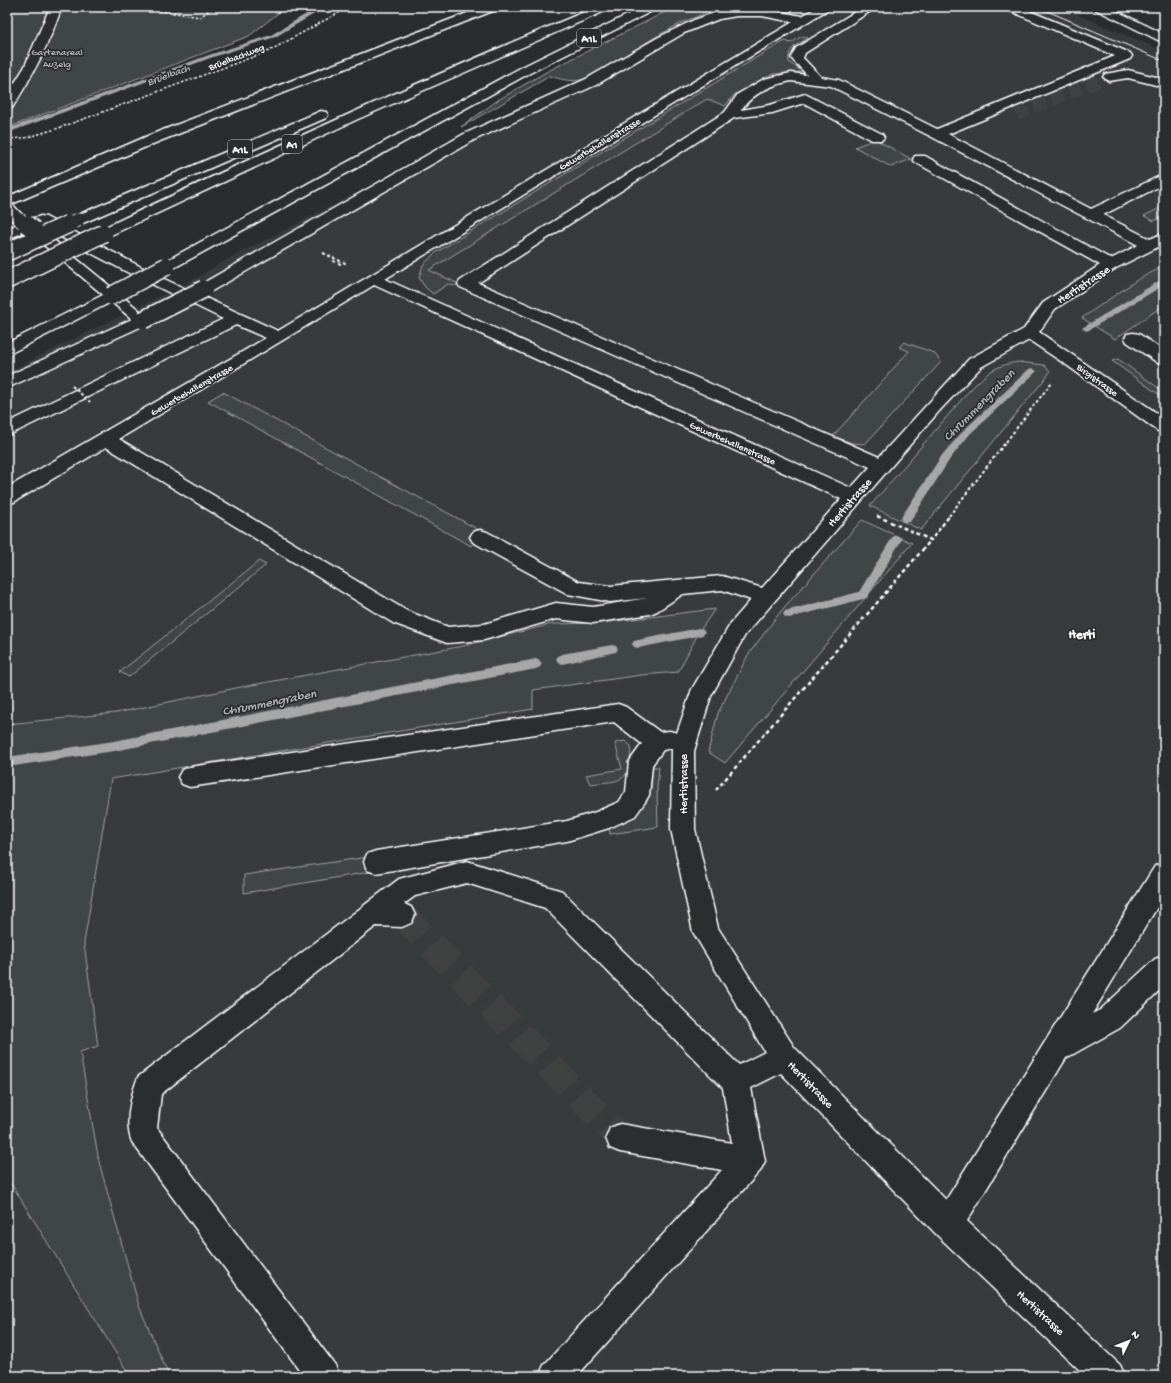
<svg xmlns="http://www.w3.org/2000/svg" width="1171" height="1383" font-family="'Gochi Hand',sans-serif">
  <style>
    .built { fill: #373a3b }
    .green { fill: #414445; stroke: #a0a2a2 }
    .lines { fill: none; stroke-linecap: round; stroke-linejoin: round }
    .stream { fill: #a6a7a7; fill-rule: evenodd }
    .minor-tunnel-far1 { stroke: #3f4243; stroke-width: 13; stroke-dasharray: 13 6; stroke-linecap: butt }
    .minor-tunnel { stroke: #3f4243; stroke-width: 28; stroke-dasharray: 28 14; stroke-linecap: butt }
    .minor-casing { stroke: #fff; stroke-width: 3 }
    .major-casing { stroke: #fff; stroke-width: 3 }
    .highway-casing { stroke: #fff; stroke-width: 3 }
    .path-far2 { stroke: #fff; stroke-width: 1.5; stroke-dasharray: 2.5 2; stroke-linecap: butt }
    .path-far1 { stroke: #fff; stroke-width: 2; stroke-dasharray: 3 2.5; stroke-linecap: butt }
    .path { stroke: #fff; stroke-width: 2.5; stroke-dasharray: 4 3; stroke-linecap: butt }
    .minor { fill: #2a2d2e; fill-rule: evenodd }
    .major { fill: #2a2d2e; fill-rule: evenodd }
    .highway { fill: #2a2d2e; fill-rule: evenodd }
    .tram { stroke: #fff; stroke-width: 1 }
    .minor-bridge-far1-casing { stroke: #fff; stroke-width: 15; stroke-linecap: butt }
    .minor-bridge-casing { stroke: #fff; stroke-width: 20; stroke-linecap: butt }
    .highway-bridge-far1-casing { stroke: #fff; stroke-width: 15; stroke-linecap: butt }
    .highway-bridge-casing { stroke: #fff; stroke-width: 20; stroke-linecap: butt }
    .path-bridge { stroke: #fff; stroke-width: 2; stroke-dasharray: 3 2.5; stroke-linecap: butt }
    .minor-bridge-far1 { stroke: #2a2d2e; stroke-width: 13 }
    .minor-bridge { stroke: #2a2d2e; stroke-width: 17 }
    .highway-bridge-far1 { stroke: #2a2d2e; stroke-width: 13 }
    .highway-bridge { stroke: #2a2d2e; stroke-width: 17 }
    .labels { text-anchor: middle; stroke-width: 3.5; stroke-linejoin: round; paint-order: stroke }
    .far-park-label { font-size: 10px; fill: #b3b4b5; stroke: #2a2d2e }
    .far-street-label { font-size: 10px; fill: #fff; stroke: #2a2d2e }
    .shield { fill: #2a2d2e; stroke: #bfc0c0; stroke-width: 1 }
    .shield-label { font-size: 11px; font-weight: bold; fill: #fff }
    .far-water-label { font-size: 11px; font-style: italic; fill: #b4b6b6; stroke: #2a2d2e }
    .street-label { font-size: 12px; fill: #fff; stroke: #2a2d2e }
    .water-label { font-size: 13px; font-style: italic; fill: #b4b6b6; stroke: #2a2d2e }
    .neighbourhood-label { font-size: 13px; font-weight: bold; fill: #fff; stroke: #2a2d2e }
  </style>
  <rect width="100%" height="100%" fill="#2a2d2e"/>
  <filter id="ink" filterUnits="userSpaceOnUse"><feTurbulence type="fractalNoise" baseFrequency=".025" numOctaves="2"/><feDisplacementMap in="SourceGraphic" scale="8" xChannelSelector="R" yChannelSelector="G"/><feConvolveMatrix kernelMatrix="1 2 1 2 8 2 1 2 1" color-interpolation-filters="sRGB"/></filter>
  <g filter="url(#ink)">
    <path class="built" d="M 734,7 L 1059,7 L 1164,51 L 1164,1376 L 7,1376 L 7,875 L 38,721 L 7,724 L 7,372 L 187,283 L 228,259 L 674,29 Z"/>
    <g class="green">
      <path d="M 7,7 L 286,7 L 249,36 L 7,128 Z"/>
      <path d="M 675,7 L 738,7 C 692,10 654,39 616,61 C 605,68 593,77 580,80 C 570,82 560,79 550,76 L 461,127 L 498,100 L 546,72 Z"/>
      <path d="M 802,36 L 808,38 C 797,45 787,48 789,62 L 802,72 L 773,74 L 734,95 L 725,106 L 707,99 L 429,270 L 459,284 L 455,286 L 448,284 L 433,294 L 425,287 L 419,278 L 423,265 L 435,253 L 769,50 L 785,41 L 791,43 Z"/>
      <path d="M 875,139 L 911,159 L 891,167 L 855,147 Z"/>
      <path d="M 1164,206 L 1164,216 L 1154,221 L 1144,216 Z"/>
      <path d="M 1164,266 L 1164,305 L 1115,339 L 1082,318 L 1137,280 Z"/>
      <path d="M 904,342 L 934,353 L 941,362 L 865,444 L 852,443 L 833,436 L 909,351 L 899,347 Z"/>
      <path d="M 1118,359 L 1164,392 L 1164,398 L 1112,361 Z"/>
      <path d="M 1018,362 L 1044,365 L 1050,371 L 1048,375 L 921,530 L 870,506 L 969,391 C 986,374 993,366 1018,362 Z"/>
      <path d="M 223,392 L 485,533 L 471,546 L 208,401 Z"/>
      <path d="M 862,520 L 912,543 L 725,763 L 708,752 L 718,713 L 748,655 L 781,611 Z"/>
      <path d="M 259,561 L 266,565 L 129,677 L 120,672 Z"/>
      <path d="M 715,609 L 699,632 L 678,672 L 642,675 L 533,690 L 533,709 L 111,779 L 84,943 L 98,1046 L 80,1052 L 99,1162 L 139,1306 L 169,1376 L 130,1376 L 7,1177 L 7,724 L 116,713 L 236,688 L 463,646 L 552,624 L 601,623 Z"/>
      <path d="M 625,741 L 631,746 C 630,785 622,780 590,784 L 586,775 L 622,769 L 615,743 Z"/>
      <path d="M 652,767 L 659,767 L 657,788 L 658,827 L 610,834 L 609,828 C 626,822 647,809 651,789 C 652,782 652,774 652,767 Z"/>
      <path d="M 375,856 L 376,871 L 244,893 L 244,875 Z"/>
    </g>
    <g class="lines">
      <g class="stream">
        <path d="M 318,7 L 326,7 L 275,37 L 213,57 L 7,133 L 7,129 L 209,55 L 271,35 Z"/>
        <path d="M 1164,278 L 1164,285 L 1089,330 L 1086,331 L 1082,328 Z"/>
        <path d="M 1032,368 L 1037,371 L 1035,373 L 970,434 L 950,459 L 910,522 L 902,522 L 901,519 L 902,516 L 942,455 L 964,430 L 1029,369 Z"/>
        <path d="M 897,535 L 902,539 L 867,598 L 789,618 L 785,617 L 783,614 L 785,611 L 859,592 L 893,536 Z"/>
        <path d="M 699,628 L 703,629 L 705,632 L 703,635 L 638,648 L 634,647 L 632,644 L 634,641 L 638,640 Z"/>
        <path d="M 612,645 L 616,646 L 618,649 L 616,652 L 562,664 L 558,662 L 556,659 L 558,656 L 562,654 Z"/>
        <path d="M 536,659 L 540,661 L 542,664 L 540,667 L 536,669 L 114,751 L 7,767 L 7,757 L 114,741 Z"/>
      </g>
      <path class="minor-tunnel-far1" d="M 1016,114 L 1109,77"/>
      <path class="minor-tunnel" d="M 402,915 L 620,1138"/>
      <defs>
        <g id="minor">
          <path d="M 50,7 L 62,7 C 49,43 33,76 12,108 L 7,109 L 7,95 L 24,68 Z"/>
          <path d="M 818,7 L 832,7 L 385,279 L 851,488 L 870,467 L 460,287 L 458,284 L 460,281 L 725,112 L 738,94 L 764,79 L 791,73 L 807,75 L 791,58 L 796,48 L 863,7 L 877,7 L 805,53 L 803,58 L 821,77 L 839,80 L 937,129 L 1115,56 L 1006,9 L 1004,7 L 1020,7 L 1130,53 L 1132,56 L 1130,59 L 948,134 L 1091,209 L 1164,174 L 1164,184 L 1103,215 L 1150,239 L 1164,233 L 1164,244 L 1116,268 L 1055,309 L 1039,332 L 1164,418 L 1164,433 L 1158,431 L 1068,366 L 1029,340 L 981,367 L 941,409 L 745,635 L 711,696 L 694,751 L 695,829 L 718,928 L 794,1047 L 946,1200 L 1155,866 L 1164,863 L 1164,896 L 1092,1014 L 1100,1010 L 1155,959 L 1164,956 L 1164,986 L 1120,1028 L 1066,1058 L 967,1221 L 1120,1365 L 1125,1376 L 1086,1376 L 937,1235 L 781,1073 L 751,1088 L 765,1161 L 760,1171 L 577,1376 L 539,1376 L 544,1365 L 722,1170 L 620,1152 L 610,1148 L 606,1138 L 610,1128 L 620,1124 L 732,1143 L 723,1088 L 545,908 L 467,883 L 415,896 L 404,904 L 411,907 L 415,915 L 411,923 L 402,927 L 376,926 L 161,1094 L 157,1128 L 335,1365 L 340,1376 L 304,1376 L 132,1142 C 124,1124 131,1095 138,1077 L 399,879 L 467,861 L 562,891 L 739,1065 L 765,1052 L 693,932 L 671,829 L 672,748 L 663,750 L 652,765 L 649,795 L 645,802 L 635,816 L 609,828 L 567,841 L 376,873 L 367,870 L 364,862 L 367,854 L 376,851 L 567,821 L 596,812 L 619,802 L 626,792 L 629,762 L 642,744 L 614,722 L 190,787 L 182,784 L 178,777 L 182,770 L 190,767 L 618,704 L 626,707 L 660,732 L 670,731 L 677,733 L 692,689 L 731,623 L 751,600 L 722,590 L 683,594 L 657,611 L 650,614 L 593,623 L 556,619 L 484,640 L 447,643 L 393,623 L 106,447 L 14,502 L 7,503 L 7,488 L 266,338 L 236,325 L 7,436 L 7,423 L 223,319 L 123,270 L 40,226 L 38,227 L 151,320 L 149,323 L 7,388 L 7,376 L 132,319 L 27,231 L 7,239 L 7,229 L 18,224 L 15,223 L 7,215 L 7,203 L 12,204 L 27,220 L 41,216 L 46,217 L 164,279 L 278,331 L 793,22 L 762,16 L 737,16 L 719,19 L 684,33 L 596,85 L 474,140 L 210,292 L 198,292 L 196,289 L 198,286 L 464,134 L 586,79 L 657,38 L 694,20 L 717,12 L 745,8 L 770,10 L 802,16 ZM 791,81 L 831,86 L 932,137 L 1138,245 L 1111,259 L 925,156 L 915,156 L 913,159 L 915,162 L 1100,265 L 1043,303 L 1024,329 L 969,359 L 879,457 L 478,283 L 734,118 L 772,113 L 804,103 L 872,140 L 882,140 L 884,137 L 882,134 L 805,94 L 770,105 L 741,110 C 753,93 771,85 791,81 ZM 374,285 L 841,499 L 762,588 L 722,576 L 610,586 L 579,582 L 487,532 L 480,530 L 473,532 L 470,537 L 473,542 L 568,594 L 610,602 L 647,598 L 593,607 L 556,603 L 484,624 L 448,627 L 407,611 L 119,439 Z"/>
          <path d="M 1128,70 L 1164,79 L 1164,87 L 1128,78 L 1109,81 L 1103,77 L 1105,74 Z"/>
          <path d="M 1133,333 L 1139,334 L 1164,351 L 1164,364 L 1158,363 L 1127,342 L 1125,338 L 1127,334 Z"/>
        </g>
        <path id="major" d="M 1093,7 L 1108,7 L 1164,34 L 1164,43 L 1095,9 Z"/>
        <g id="highway">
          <path d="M 483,7 L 500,7 L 498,9 L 160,141 L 7,206 L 7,197 L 150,135 Z"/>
          <path d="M 596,7 L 612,7 L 610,9 L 358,119 L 109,236 L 99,236 L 96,233 L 99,230 C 263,152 428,77 596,7 Z"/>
          <path d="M 643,7 L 658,7 L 656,9 L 530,73 L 172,269 L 162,269 L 159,266 L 162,263 L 522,67 Z"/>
          <path d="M 321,111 L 326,112 L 328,115 L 326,118 L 83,223 L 73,223 L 71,220 L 73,217 Z"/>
          <path d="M 111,291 L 117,293 L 119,296 L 117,299 L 7,355 L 7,343 Z"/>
        </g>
      </defs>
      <use href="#minor" class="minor-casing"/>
      <use href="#major" class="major-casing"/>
      <use href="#highway" class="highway-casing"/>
      <g class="path-far2">
        <path d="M 137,7 L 200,17 L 214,7"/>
        <path d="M 7,139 L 25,138 L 59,128 L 269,51 L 349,7"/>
      </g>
      <g class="path-far1">
        <path d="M 323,253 L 347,264"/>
        <path d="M 333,261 L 343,265"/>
        <path d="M 949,516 L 1052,382"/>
      </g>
      <g class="path">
        <path d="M 877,516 L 931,540 L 950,515"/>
        <path d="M 716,790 L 931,540"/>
      </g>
      <use href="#minor" class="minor"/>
      <use href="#major" class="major"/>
      <use href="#highway" class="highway"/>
      <path class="tram" d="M 1038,7 L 1164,61"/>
      <defs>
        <path id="minor-bridge-far1" d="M 20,220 L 27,225"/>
        <g id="minor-bridge">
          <path d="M 26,224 L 34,230"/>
          <path d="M 143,320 L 204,289"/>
        </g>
        <path id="highway-bridge-far1" d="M 67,225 L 78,220"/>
        <g id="highway-bridge">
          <path d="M 7,252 L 69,224"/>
          <path d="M 7,280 L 104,233"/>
          <path d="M 111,296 L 167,266"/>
        </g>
      </defs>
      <use href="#minor-bridge-far1" class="minor-bridge-far1-casing"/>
      <use href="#minor-bridge" class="minor-bridge-casing"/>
      <use href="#highway-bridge-far1" class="highway-bridge-far1-casing"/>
      <use href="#highway-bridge" class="highway-bridge-casing"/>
      <path class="path-bridge" d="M 72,386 L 90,402"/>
      <use href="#minor-bridge-far1" class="minor-bridge-far1"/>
      <use href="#minor-bridge" class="minor-bridge"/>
      <use href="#highway-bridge-far1" class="highway-bridge-far1"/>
      <use href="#highway-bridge" class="highway-bridge"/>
    </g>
  </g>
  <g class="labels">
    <g class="far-park-label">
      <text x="57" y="55">Gartenareal<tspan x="57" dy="12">Auzelg</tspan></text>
    </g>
    <g class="far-street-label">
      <text transform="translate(236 56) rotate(-21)" y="4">Brüelbachweg</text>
      <text transform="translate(599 143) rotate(-31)" y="4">Gewerbehallenstrasse</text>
      <text transform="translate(1098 379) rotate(36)" y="4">Birgistrasse</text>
      <text transform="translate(191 389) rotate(-30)" y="4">Gewerbehallenstrasse</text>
      <text transform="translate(733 442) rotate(24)" y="4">Gewerbehallenstrasse</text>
    </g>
    <g class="shield">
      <rect x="577" y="29" width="24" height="18" rx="3"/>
      <rect x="282" y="135" width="20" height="18" rx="3"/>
      <rect x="228" y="140" width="24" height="18" rx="3"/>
    </g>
    <g class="shield-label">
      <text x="589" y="42">A1L</text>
      <text x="292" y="148">A1</text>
      <text x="240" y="153">A1L</text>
    </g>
    <g class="far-water-label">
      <text transform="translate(168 74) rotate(-20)" y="4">Brüelbach</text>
    </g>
    <g class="street-label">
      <text transform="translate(1083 284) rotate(-33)" y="4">Hertistrasse</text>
      <text transform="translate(849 502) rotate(-49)" y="4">Hertistrasse</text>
      <text transform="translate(683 784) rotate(-90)" y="4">Hertistrasse</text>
      <text transform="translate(811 1084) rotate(46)" y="4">Hertistrasse</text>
      <text transform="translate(1041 1312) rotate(43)" y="4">Hertistrasse</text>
    </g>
    <g class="water-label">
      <text transform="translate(978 404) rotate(-45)" y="5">Chrummengraben</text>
      <text transform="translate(269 701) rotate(-11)" y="5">Chrummengraben</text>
    </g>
    <g class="neighbourhood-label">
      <text x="1082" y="638">Herti</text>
    </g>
  </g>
  <rect width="1171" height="1383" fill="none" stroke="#2a2d2e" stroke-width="24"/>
  <rect x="12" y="12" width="1147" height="1359" fill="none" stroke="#fff" stroke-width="1.5" filter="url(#ink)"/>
  <g transform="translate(1129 1341) rotate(47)" stroke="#2a2d2e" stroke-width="3" paint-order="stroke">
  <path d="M0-3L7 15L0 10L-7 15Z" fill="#ffffff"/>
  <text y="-6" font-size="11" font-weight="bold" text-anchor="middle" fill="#ffffff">N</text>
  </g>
</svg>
